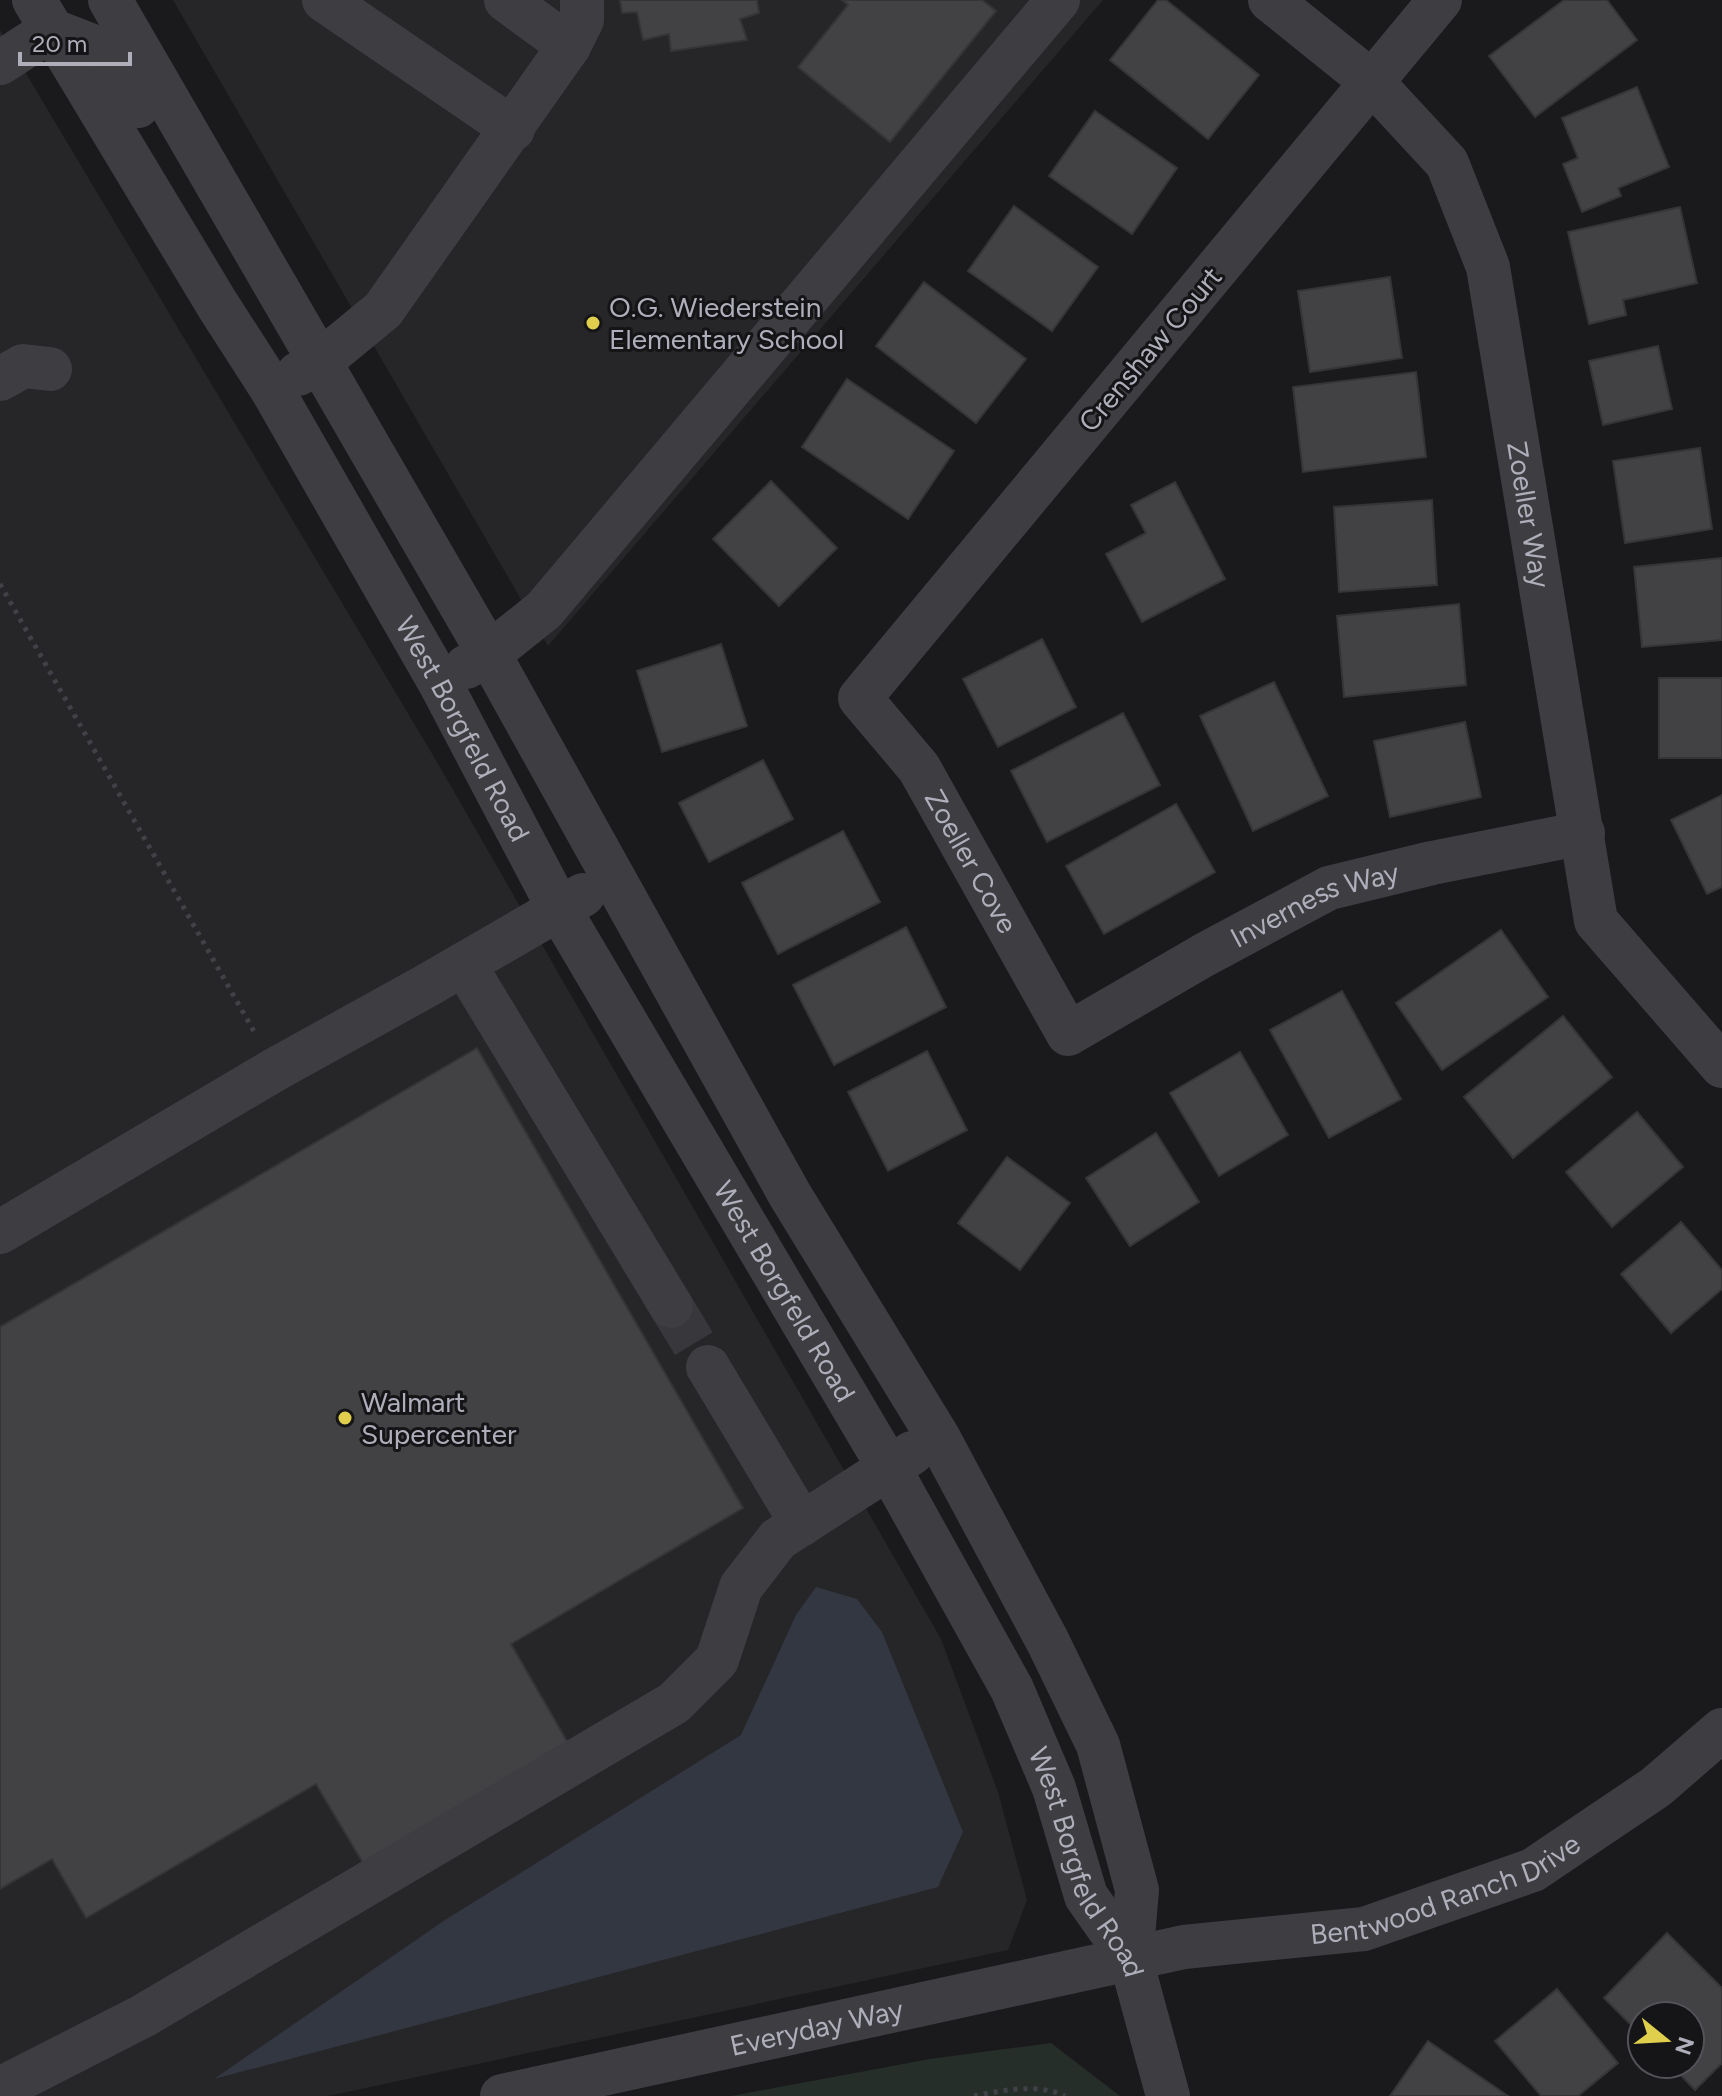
<svg xmlns="http://www.w3.org/2000/svg" width="1722" height="2096" font-family="Figtree,sans-serif">
  <style>
    .built { fill: #262629 }
    .green { fill: #262e29 }
    .water { fill: #333741 }
    .building { fill: #424245; stroke: #353437; stroke-width: 2 }
    .lines { fill: none; stroke-linecap: round; stroke-linejoin: round }
    .minor-tunnel { stroke: #38383c; stroke-width: 44; stroke-dasharray: 44 22; stroke-linecap: butt }
    .path { stroke: #414247; stroke-width: 5; stroke-dasharray: 4 6; stroke-linecap: butt }
    .minor { stroke: #3d3d42; stroke-width: 44 }
    .poi-dot { fill: #e0cf4d; stroke: #151517; stroke-width: 3 }
    .labels { text-anchor: middle; stroke-width: 6; stroke-linejoin: round; paint-order: stroke }
    .poi-label { font-size: 28px; fill: #aeafba; stroke: #151517; text-anchor: start }
    .street-label { font-size: 28px; fill: #aeafba; stroke: #151517 }
  </style>
  <rect width="100%" height="100%" fill="#1a1a1c"/>
  <g class="built">
    <path d="M 173,0 L 1103,0 L 548,646 Z"/>
    <path d="M 0,30 L 437,762 L 941,1639 L 998,1792 L 1027,1900 L 1008,1950 L 328,2096 L 0,2096 Z"/>
  </g>
  <path class="green" d="M 1051,2043 L 1120,2096 L 731,2096 L 930,2059 Z"/>
  <path class="water" d="M 816,1587 L 857,1599 L 882,1632 L 963,1832 L 938,1887 L 214,2079 L 445,1920 L 741,1735 L 796,1615 Z"/>
  <g class="building">
    <path d="M 620,0 L 757,0 L 759,13 L 740,19 L 747,40 L 671,51 L 669,34 L 643,40 L 637,12 L 622,13 Z"/>
    <path d="M 842,0 L 982,0 L 996,11 L 890,142 L 798,67 L 848,5 Z"/>
    <path d="M 1158,0 L 1166,0 L 1259,75 L 1208,139 L 1110,60 Z"/>
    <path d="M 1564,0 L 1607,0 L 1637,40 L 1535,117 L 1489,56 Z"/>
    <path d="M 1637,87 L 1669,167 L 1618,188 L 1621,196 L 1582,212 L 1563,164 L 1578,158 L 1562,118 Z"/>
    <path d="M 1095,111 L 1177,168 L 1132,234 L 1049,176 Z"/>
    <path d="M 1014,206 L 1098,267 L 1052,331 L 968,271 Z"/>
    <path d="M 1680,207 L 1697,283 L 1623,300 L 1626,315 L 1589,324 L 1568,232 Z"/>
    <path d="M 1390,277 L 1402,358 L 1310,372 L 1298,291 Z"/>
    <path d="M 924,282 L 1026,359 L 976,423 L 876,346 Z"/>
    <path d="M 1658,346 L 1672,409 L 1603,425 L 1589,361 Z"/>
    <path d="M 1416,372 L 1426,457 L 1303,472 L 1293,387 Z"/>
    <path d="M 847,379 L 954,451 L 908,519 L 802,447 Z"/>
    <path d="M 1700,448 L 1712,529 L 1625,543 L 1613,461 Z"/>
    <path d="M 771,481 L 837,548 L 779,606 L 713,539 Z"/>
    <path d="M 1175,482 L 1225,579 L 1142,622 L 1106,554 L 1146,533 L 1131,505 Z"/>
    <path d="M 1432,500 L 1437,585 L 1339,592 L 1334,507 Z"/>
    <path d="M 1722,558 L 1722,640 L 1642,647 L 1634,567 Z"/>
    <path d="M 1459,604 L 1466,685 L 1344,697 L 1337,616 Z"/>
    <path d="M 1042,639 L 1076,707 L 998,747 L 963,679 Z"/>
    <path d="M 721,644 L 747,726 L 662,752 L 637,671 Z"/>
    <rect x="1659" y="678" width="63" height="80"/>
    <path d="M 1274,682 L 1328,796 L 1253,831 L 1200,716 Z"/>
    <path d="M 1123,713 L 1160,785 L 1047,842 L 1011,771 Z"/>
    <path d="M 1465,722 L 1481,797 L 1390,817 L 1374,741 Z"/>
    <path d="M 763,760 L 793,819 L 709,862 L 679,803 Z"/>
    <path d="M 1722,795 L 1722,887 L 1707,894 L 1671,820 Z"/>
    <path d="M 1176,804 L 1215,872 L 1104,934 L 1066,866 Z"/>
    <path d="M 843,831 L 880,902 L 778,954 L 742,883 Z"/>
    <path d="M 906,927 L 946,1007 L 834,1065 L 793,985 Z"/>
    <path d="M 1501,930 L 1548,997 L 1442,1070 L 1396,1003 Z"/>
    <path d="M 1342,991 L 1401,1099 L 1329,1138 L 1270,1030 Z"/>
    <path d="M 1563,1016 L 1612,1077 L 1513,1158 L 1464,1097 Z"/>
    <path d="M 477,1048 L 743,1508 L 511,1644 L 568,1743 L 363,1863 L 316,1784 L 86,1918 L 52,1859 L 0,1889 L 0,1327 Z"/>
    <path d="M 927,1051 L 967,1130 L 888,1171 L 848,1092 Z"/>
    <path d="M 1240,1052 L 1288,1135 L 1219,1176 L 1170,1093 Z"/>
    <path d="M 1637,1112 L 1683,1167 L 1612,1227 L 1566,1172 Z"/>
    <path d="M 1156,1133 L 1199,1202 L 1130,1246 L 1086,1178 Z"/>
    <path d="M 1007,1157 L 1070,1203 L 1020,1270 L 958,1223 Z"/>
    <path d="M 1681,1222 L 1722,1270 L 1722,1289 L 1671,1333 L 1621,1274 Z"/>
    <path d="M 1667,1933 L 1722,1988 L 1722,2063 L 1695,2090 L 1670,2064 L 1690,2064 L 1690,2016 L 1642,2016 L 1642,2036 L 1604,1998 Z"/>
    <path d="M 1557,1989 L 1618,2063 L 1578,2096 L 1541,2096 L 1495,2041 Z"/>
    <path d="M 1428,2041 L 1508,2096 L 1390,2096 Z"/>
  </g>
  <g class="lines">
    <path class="minor-tunnel" d="M 671,1306 L 708,1367"/>
    <g class="path">
      <path d="M 0,584 L 256,1035"/>
      <path d="M 974,2096 C 1004,2090 1037,2083 1065,2096"/>
    </g>
    <g class="minor">
      <path id="s1" d="M 34,0 L 217,304 L 271,388 L 440,683 L 559,909 L 889,1468 L 1012,1689 L 1054,1788 L 1086,1896 L 1131,1960 L 1168,2096"/>
      <path d="M 110,0 L 489,654 L 790,1195 L 938,1437 L 1048,1642 L 1098,1745 L 1137,1890 L 1131,1960"/>
      <path d="M 324,0 L 513,129"/>
      <path d="M 506,0 L 569,46"/>
      <path id="s2" d="M 1270,0 L 1372,82 L 1447,163 L 1488,267 L 1596,921 L 1722,1066"/>
      <path id="s3" d="M 1440,0 L 860,698 L 919,768 L 1068,1034 L 1204,955 L 1329,888 L 1432,863 L 1583,833"/>
      <path d="M 0,63 L 51,30 L 103,50 L 138,106"/>
      <path d="M 298,374 L 321,361 L 383,310 L 569,46 L 582,20 L 582,0"/>
      <path d="M 0,379 L 23,366 L 50,369"/>
      <path d="M 466,667 L 489,654 L 544,610 L 1058,0"/>
      <path d="M 464,964 L 671,1306"/>
      <path d="M 0,1232 L 276,1069 L 426,986 L 583,895"/>
      <path d="M 708,1367 L 802,1524"/>
      <path d="M 0,2089 L 143,2016 L 674,1703 L 717,1660 L 741,1587 L 778,1539 L 912,1453"/>
      <path id="s4" d="M 502,2096 L 1184,1947 L 1364,1929 L 1533,1870 L 1656,1787 L 1722,1730"/>
    </g>
  </g>
  <g class="poi-dot">
    <circle cx="593" cy="323" r="8"/>
    <circle cx="345" cy="1418" r="8"/>
  </g>
  <g class="labels">
    <g class="poi-label">
      <text x="609" y="317">O.G. Wiederstein<tspan x="609" dy="32">Elementary School</tspan></text>
      <text x="361" y="1412">Walmart<tspan x="361" dy="32">Supercenter</tspan></text>
    </g>
    <g class="street-label">
      <text transform="translate(1150 349) rotate(-50)" y="10">Crenshaw Court</text>
      <text dy="10" stroke="none"><textPath href="#s2" startOffset="604">Zoeller Way</textPath></text>
      <text dy="10" stroke="none"><textPath href="#s1" startOffset="846">West Borgfeld Road</textPath></text>
      <text dy="10" stroke="none"><textPath href="#s3" startOffset="1106">Zoeller Cove</textPath></text>
      <text dy="10" stroke="none"><textPath href="#s3" startOffset="1584">Inverness Way</textPath></text>
      <text dy="10" stroke="none"><textPath href="#s1" startOffset="1494">West Borgfeld Road</textPath></text>
      <text dy="10" stroke="none"><textPath href="#s1" startOffset="2142">West Borgfeld Road</textPath></text>
      <text dy="10" stroke="none"><textPath href="#s4" startOffset="968">Bentwood Ranch Drive</textPath></text>
      <text dy="10" stroke="none"><textPath href="#s4" startOffset="322">Everyday Way</textPath></text>
    </g>
  </g>
  <g transform="translate(1666 2040) rotate(108)"><circle r="38" fill="#151517" stroke="#525358" stroke-width="2"/>
  <path d="M0-6L14 30L0 20L-14 30Z" fill="#e0cf4d"/>
  <text y="-12" font-size="22" font-weight="bold" text-anchor="middle" fill="#aeafba">N</text>
  </g>
  <path d="M20 52v12h110v-12" fill="none" stroke="#aeafba" stroke-width="4"/>
  <text x="32" y="52" font-size="24" fill="#aeafba" stroke="#151517" stroke-width="6" paint-order="stroke">20 m</text>
</svg>
